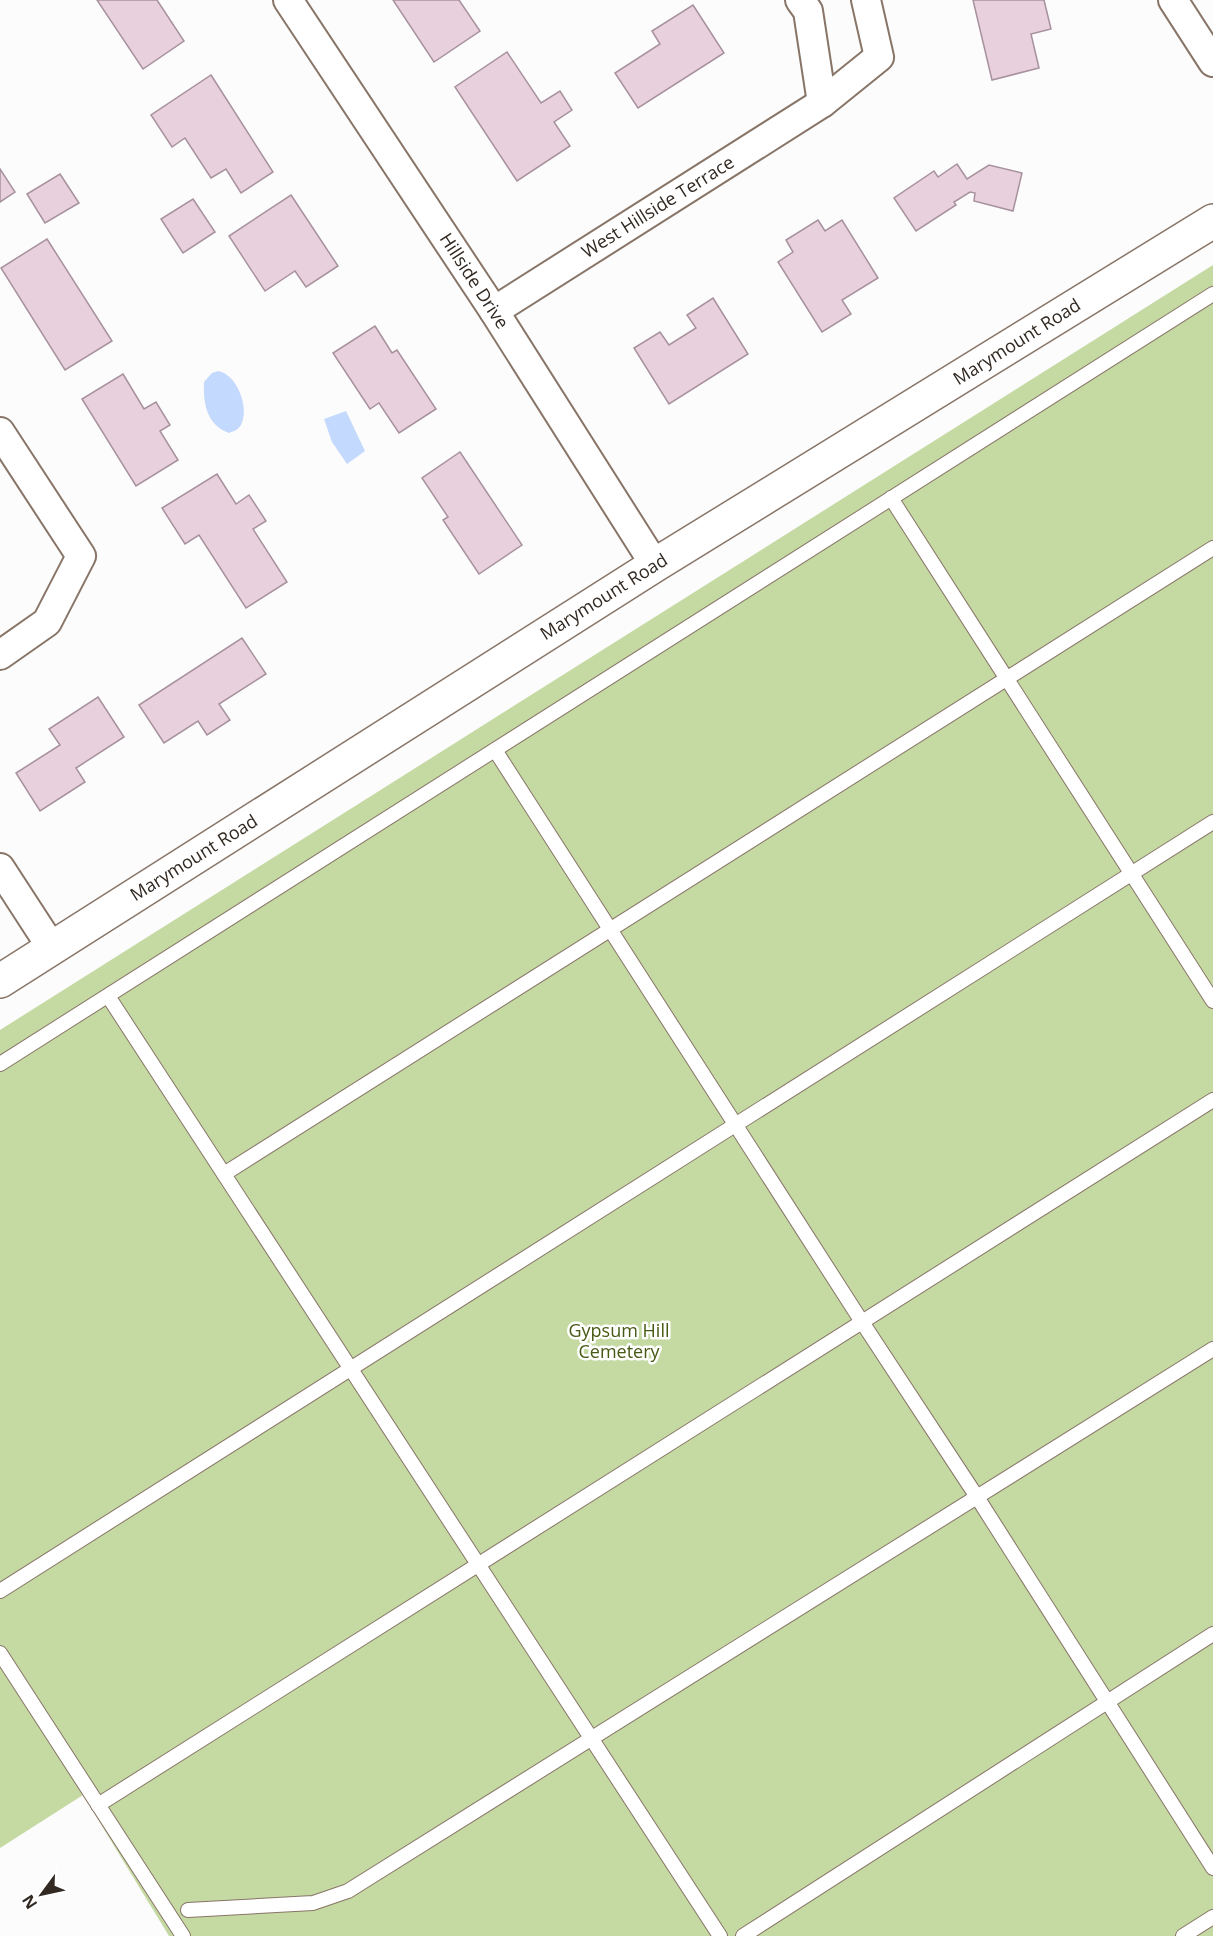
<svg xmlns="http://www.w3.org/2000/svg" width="1213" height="1936" font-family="'Open Sans',sans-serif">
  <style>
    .green { fill: #c5d9a3 }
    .water { fill: #c3d9fd }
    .building { fill: #e8d0dd; stroke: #a7919d; stroke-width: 1.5 }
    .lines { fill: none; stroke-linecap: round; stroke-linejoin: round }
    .lane-casing { stroke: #887567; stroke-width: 16 }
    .street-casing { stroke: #887567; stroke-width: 32 }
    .secondary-casing { stroke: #887567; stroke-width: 36 }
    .lane { stroke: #fff; stroke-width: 14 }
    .street { stroke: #fff; stroke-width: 28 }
    .secondary { stroke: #fff; stroke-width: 33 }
    .labels { text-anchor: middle; stroke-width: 5; stroke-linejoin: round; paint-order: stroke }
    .street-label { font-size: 18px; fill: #312922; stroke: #fff }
    .park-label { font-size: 18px; fill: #475a13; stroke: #fff }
  </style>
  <rect width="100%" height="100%" fill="#fcfcfc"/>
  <path class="green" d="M 1213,265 L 1213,1936 L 169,1936 L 83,1795 L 0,1848 L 0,1030 Z"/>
  <g class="water">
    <path d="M 218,371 C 237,374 250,408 241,425 C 238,430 234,431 229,433 C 207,425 203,404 204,382 L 212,373 Z"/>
    <path d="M 346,411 L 365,451 L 347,464 L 332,442 L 324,419 Z"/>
  </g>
  <g class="building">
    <path d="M 97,0 L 157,0 L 184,41 L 143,69 Z"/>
    <path d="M 393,0 L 459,0 L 480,31 L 434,62 Z"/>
    <path d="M 973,0 L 1044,0 L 1051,29 L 1031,34 L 1039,68 L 992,80 Z"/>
    <path d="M 693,5 L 724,53 L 638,108 L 615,73 L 660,44 L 652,31 Z"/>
    <path d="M 507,52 L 541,103 L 560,91 L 572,110 L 554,122 L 570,146 L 517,181 L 455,87 Z"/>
    <path d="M 211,75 L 273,172 L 241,193 L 226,169 L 211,178 L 185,138 L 172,147 L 151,115 Z"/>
    <path d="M 957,164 L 967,179 L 989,165 L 1022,173 L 1013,211 L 974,201 L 975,193 L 970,192 L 954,202 L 956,205 L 916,231 L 894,198 L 934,171 L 938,177 Z"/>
    <path d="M 0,169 L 15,192 L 0,202 Z"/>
    <path d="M 60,174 L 79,203 L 45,223 L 27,194 Z"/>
    <path d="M 291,195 L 338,266 L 306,287 L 295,271 L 265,291 L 229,236 Z"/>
    <path d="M 193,199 L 215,232 L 183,253 L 161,219 Z"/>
    <path d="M 818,220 L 825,231 L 842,220 L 878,278 L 842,300 L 851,314 L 822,332 L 778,262 L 793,252 L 786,240 Z"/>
    <path d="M 47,239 L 112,341 L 65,370 L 1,268 Z"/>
    <path d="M 713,298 L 748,354 L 669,404 L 634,348 L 660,332 L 669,345 L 696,328 L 687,315 Z"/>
    <path d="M 375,326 L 392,353 L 397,350 L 436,409 L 399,433 L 379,403 L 370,409 L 333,353 Z"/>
    <path d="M 123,374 L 144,409 L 156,402 L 170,425 L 160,431 L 178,460 L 136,486 L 82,399 Z"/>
    <path d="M 460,452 L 522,545 L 479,574 L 443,520 L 448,517 L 422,478 Z"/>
    <path d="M 217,474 L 236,504 L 249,495 L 266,521 L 253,529 L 287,582 L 246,608 L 199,535 L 185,544 L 162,508 Z"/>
    <path d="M 242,638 L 266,674 L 219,704 L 230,720 L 207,735 L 198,721 L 164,743 L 139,705 Z"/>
    <path d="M 98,697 L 124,737 L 76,768 L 85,782 L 40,811 L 16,773 L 60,745 L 49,729 Z"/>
  </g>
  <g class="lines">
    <defs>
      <g id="lane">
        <path d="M 891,498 L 1213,1001"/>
        <path d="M 495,750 L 862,1322 L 977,1497 L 1213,1868"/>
        <path d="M 108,996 L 720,1936"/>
        <path d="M 0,1064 L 1213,294"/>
        <path d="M 224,1174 L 1213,548"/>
        <path d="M 0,1591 L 1213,822"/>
        <path d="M 0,1653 L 183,1936"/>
        <path d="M 98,1805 L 1213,1100"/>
        <path d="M 188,1910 L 313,1903 L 348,1891 L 1213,1349"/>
        <path d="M 743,1936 L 1213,1634"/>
        <path d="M 1183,1936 L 1213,1917"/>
      </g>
      <g id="street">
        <path d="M 288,0 L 494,311 L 655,565"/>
        <path d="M 800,0 L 808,11 L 822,103"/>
        <path d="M 1173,0 L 1213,62"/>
        <path d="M 494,311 L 822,103 L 879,57 L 866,0"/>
        <path d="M 0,432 L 81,556 L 47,622 L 0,655"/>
        <path d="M 0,868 L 52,948"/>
      </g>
      <path id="secondary" d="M 0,981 L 655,565 L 1213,221"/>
    </defs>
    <use href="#lane" class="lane-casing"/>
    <use href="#street" class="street-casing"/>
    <use href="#secondary" class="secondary-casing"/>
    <use href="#lane" class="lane"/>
    <use href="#street" class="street"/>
    <use href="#secondary" class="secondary"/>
  </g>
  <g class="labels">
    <g class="street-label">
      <text transform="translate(658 207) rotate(-32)" y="6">West Hillside Terrace</text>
      <text transform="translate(474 281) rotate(57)" y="6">Hillside Drive</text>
      <text transform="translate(1017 342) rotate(-32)" y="6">Marymount Road</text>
      <text transform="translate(604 597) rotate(-32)" y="6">Marymount Road</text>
      <text transform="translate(194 858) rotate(-32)" y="6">Marymount Road</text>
    </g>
    <g class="park-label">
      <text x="619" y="1337">Gypsum Hill<tspan x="619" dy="21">Cemetery</tspan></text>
    </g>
  </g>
  <g transform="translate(42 1894) rotate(237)" stroke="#ffffff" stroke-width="4.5" paint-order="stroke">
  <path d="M0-4.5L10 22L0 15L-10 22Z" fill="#312922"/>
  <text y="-9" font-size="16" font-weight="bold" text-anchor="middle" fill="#312922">N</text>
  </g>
</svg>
